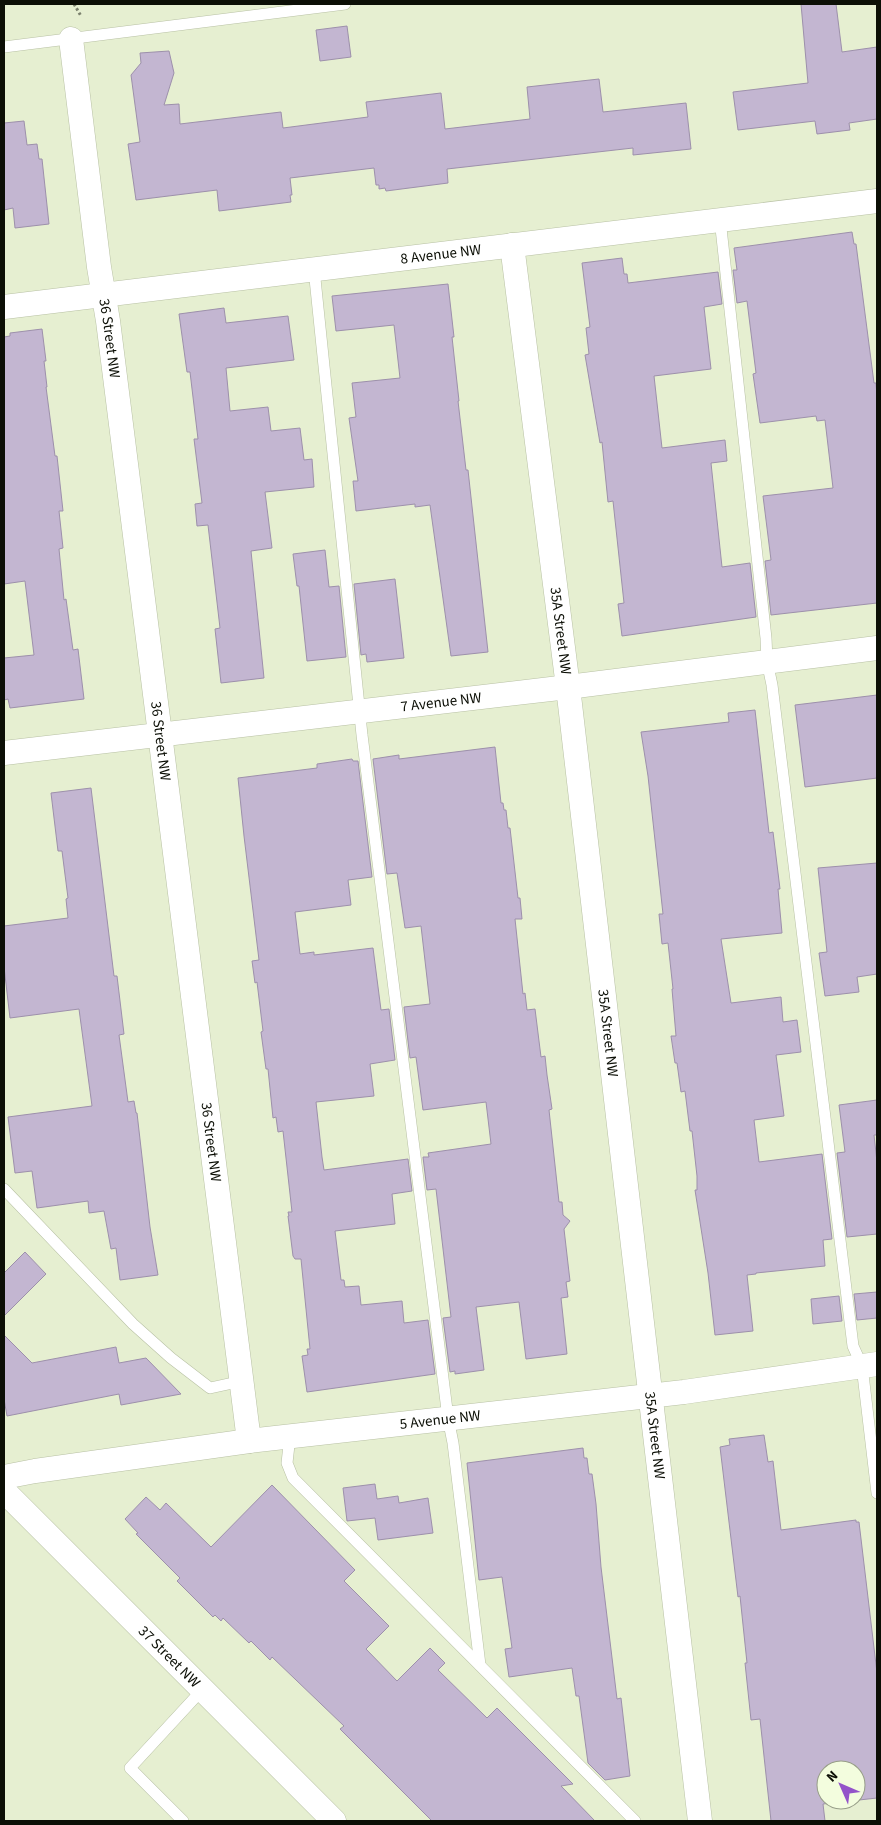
<svg xmlns="http://www.w3.org/2000/svg" width="881" height="1825" font-family="'Source Sans 3',sans-serif">
  <style>
    .building { fill: #c3b6d1; stroke: #9d90ab; fill-rule: evenodd }
    .lines { fill: none; stroke-linecap: round; stroke-linejoin: round }
    .lane-casing { stroke: #b8c1a4; stroke-width: 12 }
    .street-casing { stroke: #b8c1a4; stroke-width: 25 }
    .path { stroke: #7b816d; stroke-width: 3; stroke-dasharray: 2.5 2.5; stroke-linecap: butt }
    .lane { stroke: #fff; stroke-width: 11 }
    .street { stroke: #fff; stroke-width: 24 }
    .labels { text-anchor: middle; stroke-width: 4; stroke-linejoin: round; paint-order: stroke }
    .street-label { font-size: 15px; fill: #0c0f06; stroke: #f3fdde }
  </style>
  <rect width="100%" height="100%" fill="#e6efd1"/>
  <g class="building">
    <path d="M 801,4 L 836,4 L 842,52 L 877,47 L 877,119 L 849,123 L 850,130 L 817,134 L 815,121 L 738,130 L 733,92 L 808,83 Z"/>
    <path d="M 347,26 L 351,57 L 320,61 L 316,30 Z"/>
    <path d="M 169,51 L 174,73 L 164,105 L 179,104 L 180,124 L 281,112 L 283,128 L 368,117 L 366,102 L 441,93 L 445,129 L 530,119 L 527,87 L 599,79 L 603,112 L 686,103 L 691,149 L 633,155 L 633,148 L 447,169 L 448,183 L 386,191 L 385,188 L 379,189 L 379,185 L 376,185 L 374,168 L 290,178 L 292,195 L 290,195 L 291,202 L 219,211 L 217,190 L 136,200 L 128,144 L 140,142 L 131,75 L 141,63 L 140,53 Z"/>
    <path d="M 24,121 L 27,145 L 37,144 L 39,159 L 42,159 L 49,224 L 15,228 L 13,208 L 4,210 L 4,123 Z"/>
    <path d="M 852,232 L 854,244 L 856,244 L 874,383 L 876,383 L 877,396 L 877,603 L 771,615 L 765,561 L 771,560 L 763,496 L 833,488 L 825,420 L 817,421 L 816,416 L 760,423 L 753,374 L 756,373 L 747,301 L 737,303 L 733,270 L 737,270 L 734,248 Z"/>
    <path d="M 622,258 L 624,274 L 627,274 L 628,283 L 718,272 L 722,304 L 704,307 L 711,369 L 654,376 L 662,448 L 725,440 L 727,461 L 711,463 L 722,567 L 750,563 L 756,617 L 622,636 L 618,604 L 624,603 L 613,501 L 608,502 L 602,442 L 600,443 L 585,355 L 589,354 L 586,328 L 590,327 L 582,263 Z"/>
    <path d="M 448,284 L 454,337 L 452,337 L 459,401 L 458,401 L 466,470 L 468,470 L 488,652 L 451,656 L 430,505 L 415,507 L 415,504 L 356,511 L 353,481 L 358,481 L 349,418 L 356,417 L 352,383 L 400,378 L 394,325 L 336,331 L 332,296 Z"/>
    <path d="M 224,308 L 226,323 L 288,316 L 294,360 L 226,368 L 230,411 L 268,407 L 271,431 L 300,428 L 304,460 L 312,459 L 314,487 L 265,492 L 272,548 L 251,551 L 264,678 L 221,683 L 215,629 L 220,628 L 208,525 L 197,526 L 195,504 L 202,503 L 194,439 L 198,439 L 190,372 L 187,372 L 179,314 Z"/>
    <path d="M 42,329 L 46,361 L 44,361 L 47,387 L 46,387 L 55,456 L 57,456 L 63,511 L 59,511 L 63,548 L 59,549 L 64,600 L 66,599 L 73,650 L 78,649 L 84,699 L 10,708 L 8,699 L 4,700 L 4,658 L 34,655 L 25,581 L 4,584 L 4,337 L 10,336 L 10,333 Z"/>
    <path d="M 325,550 L 329,587 L 339,586 L 346,657 L 307,661 L 299,586 L 297,586 L 293,554 Z"/>
    <path d="M 395,579 L 404,658 L 367,662 L 366,654 L 361,655 L 354,584 Z"/>
    <path d="M 877,695 L 877,778 L 805,787 L 795,705 Z"/>
    <path d="M 755,710 L 769,833 L 773,832 L 780,889 L 778,889 L 782,933 L 721,939 L 731,1003 L 781,997 L 783,1022 L 797,1020 L 801,1052 L 776,1055 L 784,1116 L 754,1120 L 759,1162 L 822,1154 L 832,1239 L 823,1240 L 825,1266 L 756,1273 L 756,1274 L 747,1275 L 753,1331 L 715,1335 L 708,1273 L 695,1190 L 697,1190 L 697,1176 L 692,1131 L 690,1131 L 685,1091 L 681,1092 L 677,1063 L 675,1063 L 671,1036 L 676,1036 L 672,989 L 673,989 L 668,943 L 662,944 L 659,914 L 663,914 L 648,776 L 641,732 L 729,722 L 728,713 Z"/>
    <path d="M 495,747 L 501,803 L 503,803 L 504,810 L 506,810 L 508,828 L 510,828 L 518,898 L 520,898 L 522,919 L 515,919 L 523,994 L 525,993 L 527,1010 L 535,1009 L 541,1057 L 545,1056 L 547,1075 L 552,1109 L 549,1110 L 559,1202 L 562,1202 L 563,1215 L 570,1221 L 564,1229 L 570,1281 L 566,1282 L 568,1297 L 561,1298 L 567,1354 L 526,1359 L 519,1302 L 476,1307 L 484,1370 L 455,1374 L 455,1371 L 450,1372 L 443,1318 L 451,1317 L 436,1189 L 427,1190 L 423,1157 L 429,1157 L 428,1153 L 491,1144 L 486,1102 L 423,1110 L 416,1057 L 410,1058 L 404,1007 L 430,1004 L 421,926 L 405,928 L 397,873 L 387,874 L 373,759 L 399,755 L 399,759 Z"/>
    <path d="M 352,759 L 353,761 L 358,761 L 372,877 L 348,880 L 351,905 L 295,912 L 300,954 L 314,952 L 314,955 L 373,948 L 381,1010 L 389,1009 L 395,1060 L 370,1064 L 374,1096 L 316,1102 L 322,1157 L 324,1170 L 408,1159 L 412,1191 L 392,1194 L 395,1224 L 335,1231 L 341,1280 L 344,1280 L 345,1287 L 359,1286 L 361,1305 L 402,1301 L 404,1323 L 428,1320 L 435,1374 L 307,1392 L 302,1356 L 308,1355 L 307,1349 L 310,1349 L 301,1259 L 295,1259 L 293,1256 L 288,1216 L 289,1216 L 288,1212 L 292,1212 L 283,1131 L 278,1132 L 276,1117 L 273,1118 L 268,1069 L 266,1069 L 261,1032 L 263,1031 L 257,982 L 255,983 L 252,961 L 259,960 L 244,836 L 238,778 L 317,768 L 317,764 Z"/>
    <path d="M 91,788 L 114,976 L 117,976 L 124,1034 L 119,1035 L 128,1102 L 134,1101 L 136,1113 L 137,1113 L 150,1227 L 158,1275 L 120,1280 L 116,1248 L 111,1249 L 104,1211 L 89,1213 L 88,1201 L 37,1208 L 32,1171 L 15,1173 L 8,1117 L 92,1106 L 79,1009 L 10,1018 L 4,967 L 4,926 L 68,918 L 66,899 L 68,898 L 62,851 L 58,851 L 51,793 Z"/>
    <path d="M 877,863 L 877,974 L 857,977 L 859,992 L 825,996 L 819,953 L 827,952 L 818,868 Z"/>
    <path d="M 877,1100 L 877,1135 L 874,1135 L 877,1162 L 877,1234 L 847,1237 L 837,1153 L 845,1152 L 839,1105 Z"/>
    <path d="M 25,1252 L 46,1274 L 4,1316 L 4,1273 Z"/>
    <path d="M 877,1292 L 877,1318 L 857,1320 L 854,1294 Z"/>
    <path d="M 839,1296 L 842,1321 L 813,1324 L 811,1299 Z"/>
    <path d="M 4,1335 L 32,1363 L 116,1347 L 119,1363 L 146,1358 L 181,1394 L 121,1405 L 119,1394 L 7,1416 L 4,1399 Z"/>
    <path d="M 764,1435 L 768,1462 L 773,1461 L 781,1530 L 856,1520 L 856,1522 L 859,1522 L 877,1673 L 877,1798 L 823,1804 L 825,1821 L 771,1821 L 760,1719 L 751,1720 L 745,1663 L 747,1663 L 740,1596 L 738,1597 L 720,1447 L 730,1445 L 729,1439 ZM 826,1770 L 856,1770 L 856,1800 L 826,1800 Z"/>
    <path d="M 583,1448 L 584,1458 L 587,1458 L 589,1474 L 592,1474 L 596,1504 L 601,1567 L 617,1699 L 621,1698 L 630,1776 L 605,1780 L 588,1763 L 579,1696 L 576,1696 L 572,1668 L 509,1677 L 505,1649 L 512,1648 L 502,1577 L 479,1580 L 467,1463 Z"/>
    <path d="M 375,1484 L 377,1499 L 398,1496 L 399,1503 L 428,1498 L 433,1533 L 378,1540 L 375,1518 L 347,1521 L 343,1488 Z"/>
    <path d="M 272,1485 L 355,1570 L 344,1581 L 389,1626 L 366,1649 L 397,1681 L 430,1648 L 445,1663 L 438,1670 L 487,1718 L 497,1708 L 573,1784 L 561,1786 L 595,1821 L 432,1821 L 340,1729 L 344,1726 L 272,1657 L 270,1660 L 251,1641 L 249,1643 L 223,1618 L 221,1621 L 215,1615 L 213,1617 L 177,1581 L 180,1578 L 136,1534 L 138,1533 L 125,1519 L 146,1497 L 160,1510 L 166,1503 L 211,1547 Z"/>
  </g>
  <g class="lines">
    <defs>
      <g id="lane">
        <path d="M 4,47 L 345,4"/>
        <path d="M 720,219 L 766,638 L 767,661 L 772,685 L 853,1346 L 862,1366 L 877,1493"/>
        <path d="M 314,269 L 362,735 L 448,1418 L 453,1443 L 480,1665"/>
        <path d="M 4,1189 L 133,1324 L 171,1358 L 210,1388 L 242,1381"/>
        <path d="M 290,1436 L 287,1463 L 293,1478 L 635,1821"/>
        <path d="M 183,1821 L 130,1768 L 202,1690"/>
      </g>
      <g id="street">
        <path id="s1" d="M 71,39 L 99,267 L 108,321 L 249,1441"/>
        <path id="s2" d="M 512,245 L 568,687 L 700,1821"/>
        <path id="s3" d="M 4,307 L 877,201"/>
        <path id="s4" d="M 4,753 L 568,687 L 877,648"/>
        <path id="s5" d="M 4,1477 L 35,1471 L 249,1441 L 684,1392 L 877,1364"/>
        <path id="s6" d="M 4,1491 L 334,1821"/>
      </g>
    </defs>
    <use href="#lane" class="lane-casing"/>
    <use href="#street" class="street-casing"/>
    <path class="path" d="M 74,4 L 81,16"/>
    <use href="#lane" class="lane"/>
    <use href="#street" class="street"/>
  </g>
  <g class="labels">
    <g class="street-label">
      <text dy="5" stroke="none"><textPath href="#s3" startOffset="440">8 Avenue NW</textPath></text>
      <text dy="5" stroke="none"><textPath href="#s1" startOffset="302">36 Street NW</textPath></text>
      <text dy="5" stroke="none"><textPath href="#s2" startOffset="389">35A Street NW</textPath></text>
      <text dy="5" stroke="none"><textPath href="#s4" startOffset="440">7 Avenue NW</textPath></text>
      <text dy="5" stroke="none"><textPath href="#s1" startOffset="708">36 Street NW</textPath></text>
      <text dy="5" stroke="none"><textPath href="#s2" startOffset="794">35A Street NW</textPath></text>
      <text dy="5" stroke="none"><textPath href="#s1" startOffset="1112">36 Street NW</textPath></text>
      <text dy="5" stroke="none"><textPath href="#s5" startOffset="440">5 Avenue NW</textPath></text>
      <text dy="5" stroke="none"><textPath href="#s2" startOffset="1199">35A Street NW</textPath></text>
      <text dy="5" stroke="none"><textPath href="#s6" startOffset="234">37 Street NW</textPath></text>
    </g>
  </g>
  <rect width="881" height="1825" fill="none" stroke="#0c0f06" stroke-width="10"/>
  <g transform="translate(841 1785) rotate(315)"><circle r="24" fill="#f3fdde" stroke="#979e88"/>
  <path d="M0-4L9 19L0 12L-9 19Z" fill="#9353c9"/>
  <text y="-8" font-size="14" font-weight="bold" text-anchor="middle" fill="#0c0f06">N</text>
  </g>
</svg>
